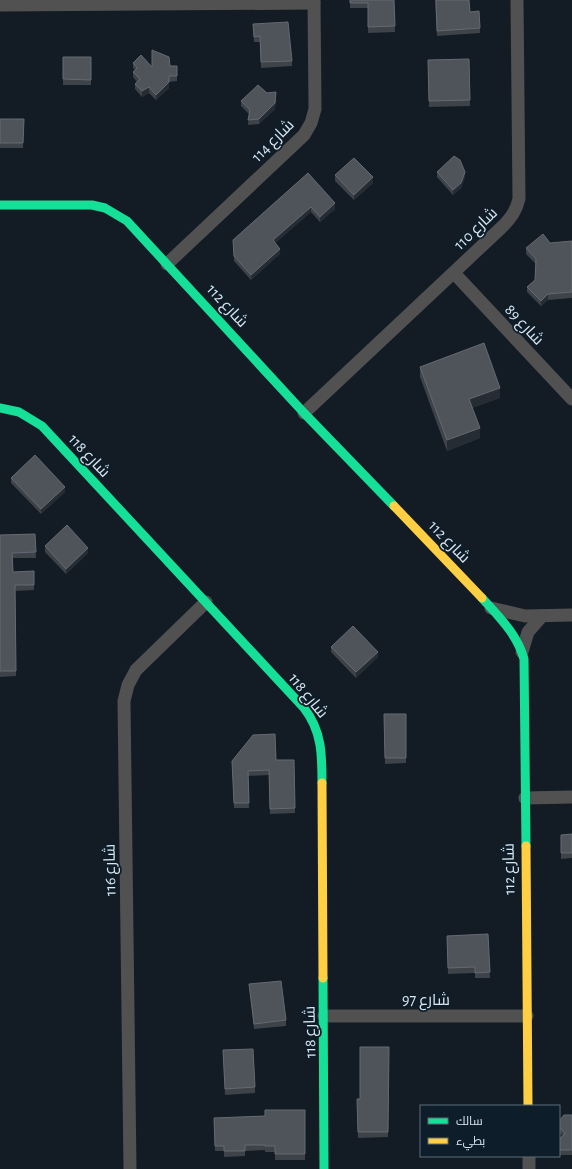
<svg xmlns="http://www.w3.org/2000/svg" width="572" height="1169" font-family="'Alegreya Sans',Cairo,sans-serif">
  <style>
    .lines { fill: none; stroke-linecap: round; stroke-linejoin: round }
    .street { stroke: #515151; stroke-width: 13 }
    .fast { stroke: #16e098; stroke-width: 9 }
    .slow { stroke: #ffcf43; stroke-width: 9 }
    .wall { fill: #3e4249 }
    .shaded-wall { fill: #262c33 }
    .building { fill: #4f545b; stroke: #656a72 }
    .labels { text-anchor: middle; stroke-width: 3.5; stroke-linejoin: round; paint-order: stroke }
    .street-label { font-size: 16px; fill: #dbe5ee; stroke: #0d1d2a }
  </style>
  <rect width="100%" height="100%" fill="#131c24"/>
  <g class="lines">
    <g class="street">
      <path d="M 0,5 L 314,3"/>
      <path d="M 167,264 L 304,135 L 311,123 L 315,109 L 314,0"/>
      <path d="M 454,273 L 572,399"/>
      <path d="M 304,413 L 502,227 C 511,218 516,211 519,199 L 517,0"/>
      <path d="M 491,608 L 525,616 L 572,615"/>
      <path d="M 522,652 L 528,632 L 542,616"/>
      <path d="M 525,798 L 572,797"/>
      <path d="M 324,1016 L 527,1016"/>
      <path d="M 529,1156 L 529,1169"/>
      <path d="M 130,1169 L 124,701 L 128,685 L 136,670 L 206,602"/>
    </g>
    <g class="fast">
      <path d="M 0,205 L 92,205 L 105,208 L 127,221 L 304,413 L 394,506"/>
      <path d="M 0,408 L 19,412 L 42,426 L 304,708 C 322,731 322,755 322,783"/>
      <path d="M 482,598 C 499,617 517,634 524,659 L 526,846"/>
      <path d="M 323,978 L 324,1169"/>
    </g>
    <g class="slow">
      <path d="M 394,506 L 482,598"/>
      <path d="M 322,783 L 323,978"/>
      <path d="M 526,846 L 528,1106"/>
    </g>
  </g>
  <g class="wall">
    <path d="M 350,0 L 394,0 L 395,32 L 368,33 L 368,8 L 350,8 Z"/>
    <path d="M 435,0 L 469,0 L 470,12 L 480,28 L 480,33 L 437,36 Z"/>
    <path d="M 253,24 L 292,61 L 292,66 L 261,68 L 260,42 L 254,42 Z"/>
    <rect x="63" y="57" width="28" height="28"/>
    <path d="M 428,60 L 470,100 L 470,106 L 429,107 Z"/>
    <path d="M 133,63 L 152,67 L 177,66 L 177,81 L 169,82 L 169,88 L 156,100 L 149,93 L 142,97 L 135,89 L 135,84 L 137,82 L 133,77 L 133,72 L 135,70 L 133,68 Z"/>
    <path d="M 267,93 L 276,97 L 275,109 L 259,124 L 248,125 L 249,114 L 241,106 L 241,101 Z"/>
    <path d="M 0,119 L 24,119 L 23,148 L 0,148 Z"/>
    <path d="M 437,172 L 465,177 L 461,188 L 453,195 L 437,177 Z"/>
    <path d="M 308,173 L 335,209 L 320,222 L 311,212 L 275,243 L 280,254 L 251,280 L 234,261 L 233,240 Z"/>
    <path d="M 335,175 L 373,183 L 354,200 L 335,181 Z"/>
    <path d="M 572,241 L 572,298 L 548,300 L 541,306 L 527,292 L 527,287 L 535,280 L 536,264 L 526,254 L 526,248 L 550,243 Z"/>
    <path d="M 420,367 L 500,398 L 472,408 L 480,438 L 447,451 L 420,377 Z"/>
    <path d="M 11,478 L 65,492 L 41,514 L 11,483 Z"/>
    <path d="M 35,534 L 36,558 L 13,558 L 13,572 L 34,571 L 34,590 L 15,591 L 16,676 L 0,677 L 0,535 Z"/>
    <path d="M 45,546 L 88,553 L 66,574 L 45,552 Z"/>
    <path d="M 331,647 L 378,657 L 356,678 L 331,652 Z"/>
    <path d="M 384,714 L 406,714 L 406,763 L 385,764 Z"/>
    <path d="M 294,760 L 295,813 L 270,814 L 269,775 L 248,776 L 249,808 L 234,808 L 232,761 Z"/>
    <path d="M 572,834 L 572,858 L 561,859 L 561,835 Z"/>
    <path d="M 488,934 L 490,978 L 475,978 L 475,973 L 448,974 L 447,936 Z"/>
    <path d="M 249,984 L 286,1020 L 286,1026 L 254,1029 Z"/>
    <path d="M 389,1047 L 388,1137 L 358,1138 L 357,1099 L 360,1099 Z"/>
    <path d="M 223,1050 L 255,1087 L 255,1093 L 225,1095 Z"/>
    <path d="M 305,1110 L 305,1160 L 275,1160 L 275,1152 L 265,1152 L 265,1150 L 245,1151 L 245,1156 L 224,1157 L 224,1151 L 215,1151 L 214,1118 L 265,1116 Z"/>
    <path d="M 572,1115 L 572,1155 L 559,1155 L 559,1139 L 562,1136 L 559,1131 L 559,1121 Z"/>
  </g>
  <g class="shaded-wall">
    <path d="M 169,82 L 169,88 L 156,100 L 156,95 Z"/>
    <path d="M 149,87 L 149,93 L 142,97 L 142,91 Z"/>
    <path d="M 276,92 L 276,97 L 275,109 L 259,124 L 259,119 Z"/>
    <path d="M 465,172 L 465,177 L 461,188 L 453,195 L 453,190 Z"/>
    <path d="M 373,177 L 373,183 L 354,200 L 354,195 Z"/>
    <path d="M 335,203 L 335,209 L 320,222 L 320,217 Z"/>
    <path d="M 311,207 L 311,212 L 273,245 L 273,240 Z"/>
    <path d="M 280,249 L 280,254 L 251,280 L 251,275 Z"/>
    <path d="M 548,294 L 548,300 L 541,306 L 541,301 Z"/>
    <path d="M 500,388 L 500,398 L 469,409 L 469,399 Z"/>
    <path d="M 480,428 L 480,438 L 447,451 L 447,440 Z"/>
    <path d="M 65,487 L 65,492 L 41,514 L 41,509 Z"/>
    <path d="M 88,548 L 88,553 L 66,574 L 66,569 Z"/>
    <path d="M 378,652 L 378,657 L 356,678 L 356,672 Z"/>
  </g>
  <g class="building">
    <path d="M 350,0 L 394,0 L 395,26 L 368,27 L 368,3 L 350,3 Z"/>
    <path d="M 436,0 L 469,0 L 470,12 L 479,11 L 480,28 L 437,31 Z"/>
    <path d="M 288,22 L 292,61 L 261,62 L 260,36 L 254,37 L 253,24 Z"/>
    <path d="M 152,50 L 169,57 L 170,66 L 177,66 L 177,76 L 169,76 L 169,82 L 156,95 L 149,87 L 142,91 L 135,84 L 140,79 L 133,72 L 137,68 L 133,63 L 141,55 L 152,67 Z"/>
    <path d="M 63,57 L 91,57 L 91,80 L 63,79 Z"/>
    <path d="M 469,59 L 470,100 L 429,101 L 428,60 Z"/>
    <path d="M 258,85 L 267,93 L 276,92 L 275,103 L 259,119 L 248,120 L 250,110 L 241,101 Z"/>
    <path d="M 0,119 L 24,119 L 23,143 L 0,143 Z"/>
    <path d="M 454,156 L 460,160 L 465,172 L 461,183 L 453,190 L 437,172 Z"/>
    <path d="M 354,158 L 373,177 L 354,195 L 335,175 Z"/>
    <path d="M 308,173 L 335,203 L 320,217 L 311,207 L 273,240 L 280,249 L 251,275 L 234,256 L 233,240 Z"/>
    <path d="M 543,234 L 550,243 L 572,241 L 572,292 L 548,294 L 541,301 L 527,287 L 535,280 L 536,259 L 526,248 Z"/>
    <path d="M 484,343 L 500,388 L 469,399 L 480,428 L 447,440 L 420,367 Z"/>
    <path d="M 35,455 L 65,487 L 41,509 L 11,478 Z"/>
    <path d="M 67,525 L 88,548 L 66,569 L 45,546 Z"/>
    <path d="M 35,534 L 36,552 L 12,553 L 13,572 L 34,571 L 34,585 L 15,585 L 16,671 L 0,671 L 0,535 Z"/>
    <path d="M 353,626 L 378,652 L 356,672 L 331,647 Z"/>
    <path d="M 384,714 L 406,714 L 406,758 L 385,758 Z"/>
    <path d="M 275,734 L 276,760 L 294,760 L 295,808 L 270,809 L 269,770 L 248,771 L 249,803 L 234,803 L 232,761 L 253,735 Z"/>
    <path d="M 572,834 L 572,853 L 561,853 L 561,835 Z"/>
    <path d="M 488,934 L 490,972 L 475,973 L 475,967 L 448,968 L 447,936 Z"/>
    <path d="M 281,981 L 286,1020 L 254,1024 L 249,984 Z"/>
    <path d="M 360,1047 L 389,1047 L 388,1132 L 358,1132 L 357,1099 L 360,1099 Z"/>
    <path d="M 253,1049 L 255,1087 L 225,1089 L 223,1050 Z"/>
    <path d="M 265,1110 L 305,1110 L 305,1154 L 275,1154 L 275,1146 L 265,1146 L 265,1145 L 245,1145 L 245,1151 L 224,1151 L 224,1146 L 215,1146 L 214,1118 L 265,1116 Z"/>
    <path d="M 564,1115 L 572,1115 L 572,1150 L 559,1150 L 559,1139 L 565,1134 L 559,1126 L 559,1121 Z"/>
  </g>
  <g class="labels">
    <g class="street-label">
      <text transform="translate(272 140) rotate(-45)" y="6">شارع 114</text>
      <text transform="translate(475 228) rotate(-44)" y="6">شارع 110</text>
      <text transform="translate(228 305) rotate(47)" y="6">شارع 112</text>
      <text transform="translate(525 324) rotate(47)" y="6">شارع 89</text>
      <text transform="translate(90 455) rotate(47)" y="6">شارع 118</text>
      <text transform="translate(450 541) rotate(46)" y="6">شارع 112</text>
      <text transform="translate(309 695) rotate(51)" y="6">شارع 118</text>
      <text transform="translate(508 869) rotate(-91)" y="6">شارع 112</text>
      <text transform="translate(109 870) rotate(-91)" y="6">شارع 116</text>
      <text x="426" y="1005">شارع 97</text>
      <text transform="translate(309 1032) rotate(-91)" y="6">شارع 118</text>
    </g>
  </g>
  <rect x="420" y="1105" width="140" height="52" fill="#0d1d2a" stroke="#5f6d78"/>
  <rect x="428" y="1118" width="20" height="6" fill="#16e098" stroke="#5f6d78"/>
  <text x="456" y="1125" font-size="12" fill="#dbe5ee">سالك</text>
  <rect x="428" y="1138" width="20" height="6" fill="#ffcf43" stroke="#5f6d78"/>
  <text x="456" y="1145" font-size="12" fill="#dbe5ee">بطيء</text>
</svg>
